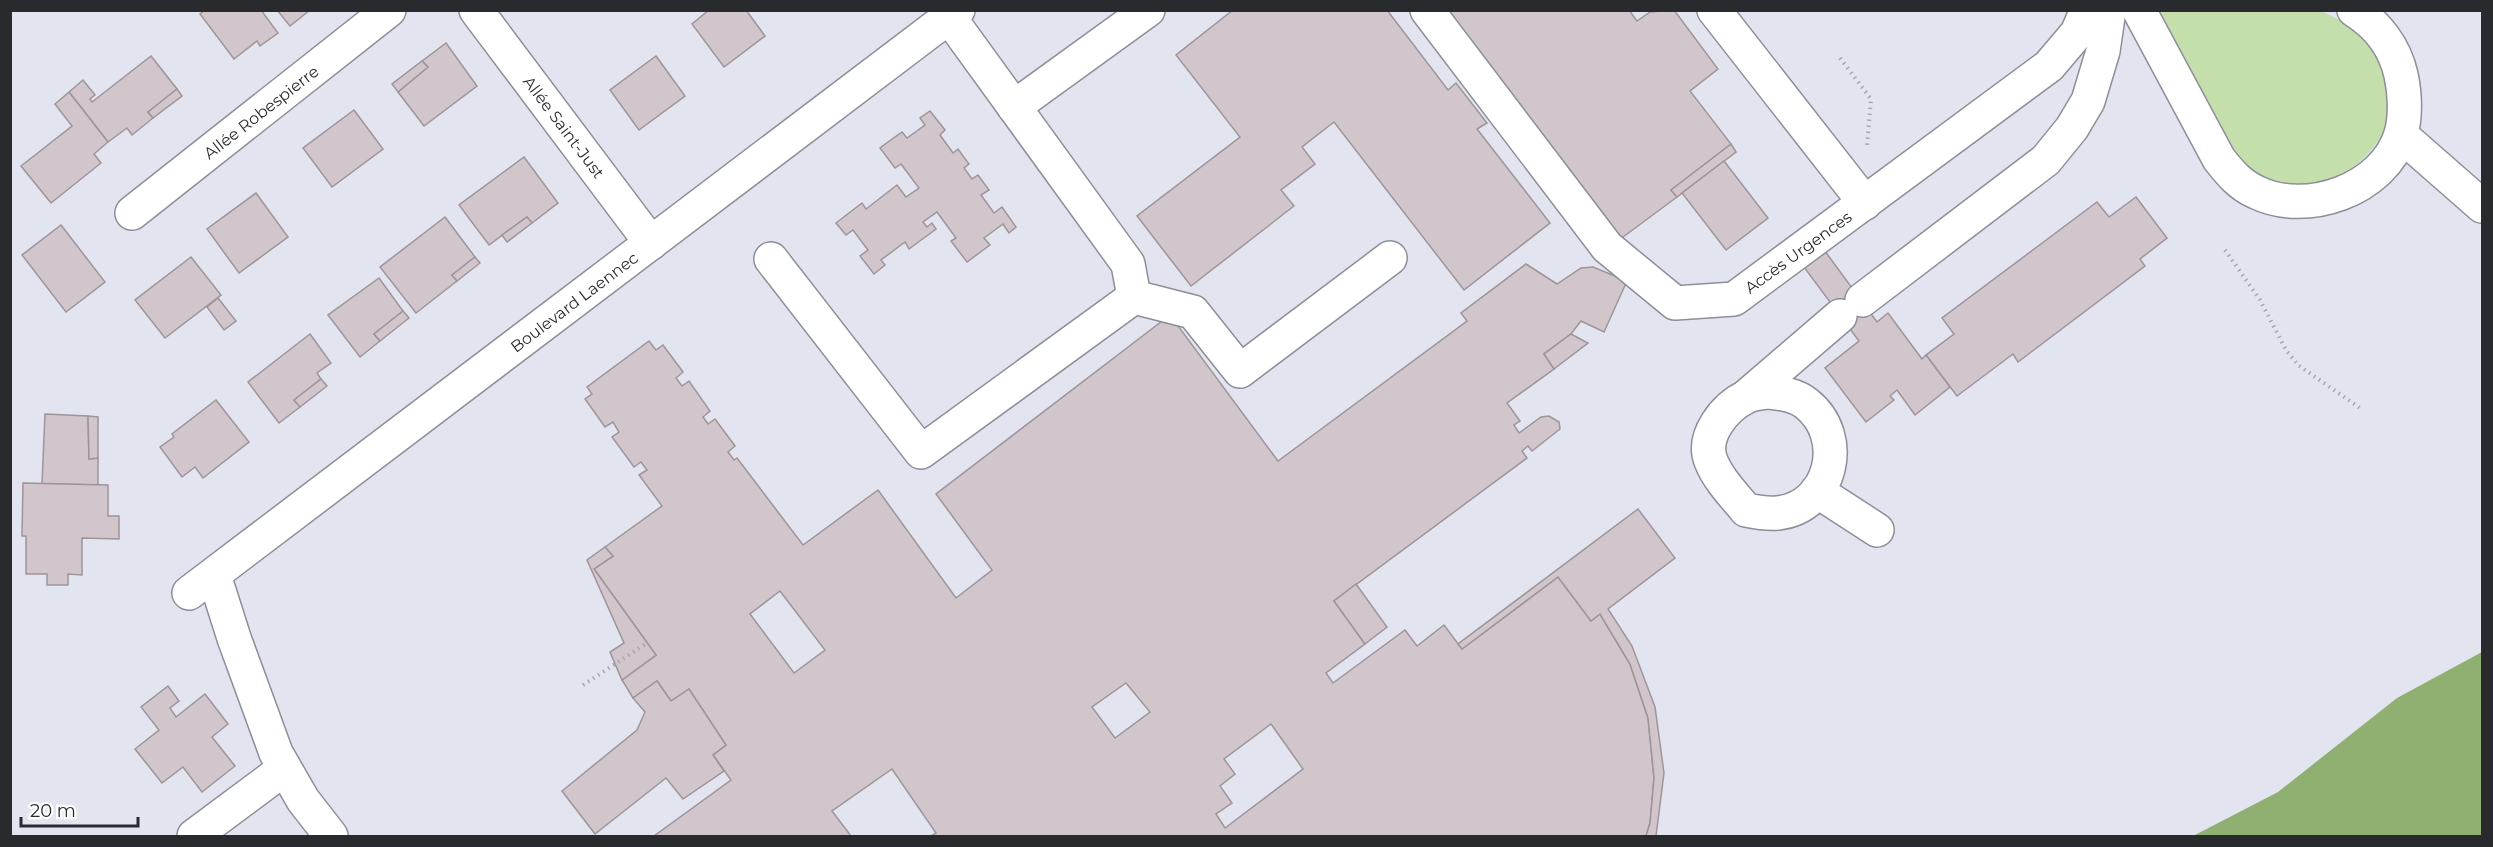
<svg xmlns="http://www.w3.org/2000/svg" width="2493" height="847" font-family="Montserrat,sans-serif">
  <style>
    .green { fill: #c4dfac }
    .forest { fill: #90b072 }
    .building { fill: #d1c6cb; stroke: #9e9499; stroke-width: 1.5; fill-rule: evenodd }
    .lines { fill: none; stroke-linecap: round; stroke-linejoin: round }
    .minor-casing { stroke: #8c8f99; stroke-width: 36 }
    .path { stroke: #a5a8b0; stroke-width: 4; stroke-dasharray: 1.5 4.5; stroke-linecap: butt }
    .minor { stroke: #fff; stroke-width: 33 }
    .labels { text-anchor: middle; stroke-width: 6; stroke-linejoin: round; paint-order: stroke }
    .street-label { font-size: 16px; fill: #282a2e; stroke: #fff }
  </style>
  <rect width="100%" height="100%" fill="#e2e5f0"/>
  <path class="green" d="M 2158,11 L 2321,11 C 2336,18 2351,25 2364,36 C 2372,43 2379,57 2383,67 C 2388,81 2393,97 2390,112 C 2377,172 2298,211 2248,168 C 2227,151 2216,124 2204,100 C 2189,70 2173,40 2158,11 Z"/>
  <path class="forest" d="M 2482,652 L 2482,836 L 2193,836 L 2278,792 L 2397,698 Z"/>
  <g class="building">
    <path d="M 205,10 L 261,10 L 278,33 L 260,46 L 257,41 L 234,59 L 200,14 Z"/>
    <path d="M 277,10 L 310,10 L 290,26 Z"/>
    <path d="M 709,10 L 746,10 L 765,36 L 724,67 L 692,24 Z"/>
    <path d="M 1233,10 L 1387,10 L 1448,90 L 1456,83 L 1487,123 L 1477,129 L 1550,223 L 1464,290 L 1334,122 L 1302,147 L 1315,164 L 1281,190 L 1294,206 L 1191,286 L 1137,216 L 1240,137 L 1176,55 Z"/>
    <path d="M 1446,10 L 1629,10 L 1637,21 L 1650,12 L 1674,10 L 1718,69 L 1690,91 L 1731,144 L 1671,190 L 1677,197 L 1619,240 Z"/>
    <path d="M 446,43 L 477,86 L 424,126 L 398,92 L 428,67 L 422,61 Z"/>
    <path d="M 151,56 L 177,89 L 148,112 L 153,118 L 132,135 L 127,128 L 108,142 L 69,92 L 83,80 L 95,95 L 90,99 L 92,102 Z"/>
    <path d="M 656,56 L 685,96 L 639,130 L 610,90 Z"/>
    <path d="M 422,61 L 428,67 L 398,92 L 392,84 Z"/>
    <path d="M 177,89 L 182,96 L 153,118 L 148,112 Z"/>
    <path d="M 69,92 L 108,142 L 94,154 L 101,163 L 51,203 L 21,166 L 72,126 L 55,104 Z"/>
    <path d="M 354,110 L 383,149 L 332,187 L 303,148 Z"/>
    <path d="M 930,111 L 945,130 L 940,135 L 953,153 L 958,149 L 969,164 L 964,168 L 972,179 L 978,175 L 989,190 L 981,195 L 994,213 L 1002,207 L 1016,227 L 1009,233 L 1003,224 L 984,238 L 990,245 L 967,262 L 951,241 L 956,238 L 937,212 L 923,222 L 927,227 L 932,223 L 936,229 L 909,249 L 905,242 L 881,260 L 885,265 L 874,274 L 860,256 L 868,250 L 853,230 L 846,235 L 836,223 L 862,203 L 866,209 L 897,185 L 906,197 L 919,188 L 901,164 L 895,168 L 880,148 L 902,132 L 907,138 L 925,125 L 920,118 Z"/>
    <path d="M 1731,144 L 1736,152 L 1677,197 L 1671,190 Z"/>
    <path d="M 524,157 L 558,203 L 532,223 L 527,217 L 489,245 L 459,205 Z"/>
    <path d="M 1724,161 L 1768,218 L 1726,250 L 1682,193 Z"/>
    <path d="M 256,193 L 288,237 L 239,273 L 207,229 Z"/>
    <path d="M 2136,197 L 2167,238 L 2140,259 L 2145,266 L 2018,362 L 2013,354 L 1957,396 L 1926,355 L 1954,334 L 1942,318 L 2097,202 L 2109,217 Z"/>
    <path d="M 445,217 L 475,257 L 452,275 L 457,281 L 416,313 L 380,267 Z"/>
    <path d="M 527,217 L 532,223 L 507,242 L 502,235 Z"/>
    <path d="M 61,225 L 105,282 L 66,312 L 22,255 Z"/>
    <path d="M 1819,243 L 1877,322 L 1888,313 L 1922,359 L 1926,355 L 1950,387 L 1915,415 L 1897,390 L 1890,396 L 1894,400 L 1866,422 L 1825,368 L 1859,341 L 1798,259 Z"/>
    <path d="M 191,257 L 221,295 L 165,338 L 135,300 Z"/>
    <path d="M 475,257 L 480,263 L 457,281 L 452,275 Z"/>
    <path d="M 1526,264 L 1557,284 L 1581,268 L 1593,267 L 1627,281 L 1604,332 L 1581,321 L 1571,334 L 1544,354 L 1554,369 L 1507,403 L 1520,421 L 1514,425 L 1519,433 L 1541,417 L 1549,416 L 1559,422 L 1560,429 L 1532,451 L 1528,446 L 1522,451 L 1527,458 L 1334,601 L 1365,644 L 1326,673 L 1333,683 L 1405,630 L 1417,646 L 1444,625 L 1462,649 L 1558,577 L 1591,621 L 1600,614 L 1630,664 L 1648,718 L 1654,778 L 1650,823 L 1646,836 L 931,836 L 936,833 L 892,769 L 832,811 L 851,836 L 654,836 L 731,780 L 713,755 L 726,745 L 689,689 L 671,701 L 657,681 L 633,698 L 622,680 L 656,655 L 594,569 L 613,556 L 605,547 L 662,506 L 639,475 L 647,470 L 641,462 L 634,467 L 612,437 L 619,432 L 613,422 L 605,427 L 585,399 L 592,394 L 587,387 L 649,341 L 656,350 L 663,345 L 683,372 L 676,378 L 682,386 L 689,381 L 710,411 L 703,417 L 708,424 L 715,419 L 735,446 L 728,452 L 734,460 L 737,458 L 803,545 L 878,490 L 956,598 L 992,570 L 936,494 L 1170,315 L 1278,461 L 1467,321 L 1461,313 ZM 780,591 L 825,650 L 794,673 L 750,614 ZM 1126,683 L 1150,712 L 1115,738 L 1092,707 ZM 1271,724 L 1303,769 L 1225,828 L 1216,814 L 1232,803 L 1220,786 L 1235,774 L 1224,759 Z"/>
    <path d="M 379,278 L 403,311 L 374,334 L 380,341 L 360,357 L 328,315 Z"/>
    <path d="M 218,298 L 236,321 L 224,330 L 207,307 Z"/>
    <path d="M 403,311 L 409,318 L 380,341 L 374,334 Z"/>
    <path d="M 310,334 L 331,363 L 317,373 L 321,379 L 294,400 L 300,407 L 279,423 L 248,382 Z"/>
    <path d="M 1571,334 L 1588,343 L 1554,369 L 1544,354 Z"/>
    <path d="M 321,379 L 327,386 L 300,407 L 294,400 Z"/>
    <path d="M 216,400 L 249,442 L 203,478 L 195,467 L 182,477 L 160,447 L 174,437 L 172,434 Z"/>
    <path d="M 45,414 L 88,416 L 89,459 L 98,458 L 98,485 L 42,484 Z"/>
    <path d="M 88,416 L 98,417 L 98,458 L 89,459 Z"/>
    <path d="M 23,483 L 108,485 L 108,516 L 119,516 L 119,539 L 82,538 L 82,575 L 68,574 L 68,585 L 47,585 L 47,574 L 26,574 L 26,536 L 22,536 Z"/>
    <path d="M 1638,509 L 1675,558 L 1608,609 L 1632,646 L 1655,707 L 1664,773 L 1656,836 L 1646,836 L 1650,823 L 1654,778 L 1648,718 L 1630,664 L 1600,614 L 1591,621 L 1558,577 L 1462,649 L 1458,644 Z"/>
    <path d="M 605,547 L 613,556 L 594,569 L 656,655 L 622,680 L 610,652 L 624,643 L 587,560 Z"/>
    <path d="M 1356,584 L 1387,627 L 1365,644 L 1334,601 Z"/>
    <path d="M 657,681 L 671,701 L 689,689 L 726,745 L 713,755 L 724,771 L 683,799 L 666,778 L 595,834 L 562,791 L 637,730 L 645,712 L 633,698 Z"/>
    <path d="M 168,686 L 179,701 L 170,708 L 176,717 L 205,694 L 228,724 L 212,737 L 235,766 L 202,792 L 183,767 L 162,783 L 135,749 L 159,730 L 141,707 Z"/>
  </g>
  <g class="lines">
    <defs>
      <g id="minor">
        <path d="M 476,10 L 651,243"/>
        <path d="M 1427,10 L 1607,247 L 1675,303 L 1734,299 L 2049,66 L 2077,33 L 2087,10"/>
        <path d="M 1714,10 L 1865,203"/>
        <path d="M 2139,10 L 2219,159 C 2230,173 2240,185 2256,192 C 2306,217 2384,190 2401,134 C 2406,116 2405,93 2401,75 C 2395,48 2378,25 2354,10"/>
        <path d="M 1014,107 L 1148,10"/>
        <path d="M 2401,135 L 2482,206"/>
        <path d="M 132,213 L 389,10"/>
        <path d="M 771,259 L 921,452 L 1134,297 L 1128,264 L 949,17"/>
        <path d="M 1134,297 L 1193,312 L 1240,371 L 1390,258"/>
        <path d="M 1862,300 L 2046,160 L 2072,128 L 2088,101 L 2103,51 L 2109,10"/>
        <path d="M 1768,392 C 1782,393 1796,395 1807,404 C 1848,437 1832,507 1778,513 C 1768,514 1756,512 1746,510 C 1733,494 1718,479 1711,461 C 1701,436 1725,407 1746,397 C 1753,393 1761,393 1768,392 Z"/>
        <path d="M 1748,395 L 1840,316"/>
        <path d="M 1817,491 L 1877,530"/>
        <path d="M 214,575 L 234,638 L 276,753 L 303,800 L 331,836"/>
        <path d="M 189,593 L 958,10"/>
        <path d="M 194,836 L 284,769"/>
      </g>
    </defs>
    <use href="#minor" class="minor-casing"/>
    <g class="path">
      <path d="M 1840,58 L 1871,99 L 1867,146"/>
      <path d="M 2225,250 L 2260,300 L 2286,350 L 2298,365 L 2360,408"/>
      <path d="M 583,685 L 647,643"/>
    </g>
    <use href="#minor" class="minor"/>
  </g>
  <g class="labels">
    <g class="street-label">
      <text transform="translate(261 112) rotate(-38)" y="6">Allée Robespierre</text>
      <text transform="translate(564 127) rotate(53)" y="6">Allée Saint-Just</text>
      <text transform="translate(1798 252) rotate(-36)" y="6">Accès Urgences</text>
      <text transform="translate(574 302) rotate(-37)" y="6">Boulevard Laennec</text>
    </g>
  </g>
  <rect width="2493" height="847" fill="none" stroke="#282a2e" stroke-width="24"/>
  <path d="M21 817v9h117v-9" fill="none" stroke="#282a2e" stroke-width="3"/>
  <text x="30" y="817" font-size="18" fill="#282a2e" stroke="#ffffff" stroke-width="4.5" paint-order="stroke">20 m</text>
</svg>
